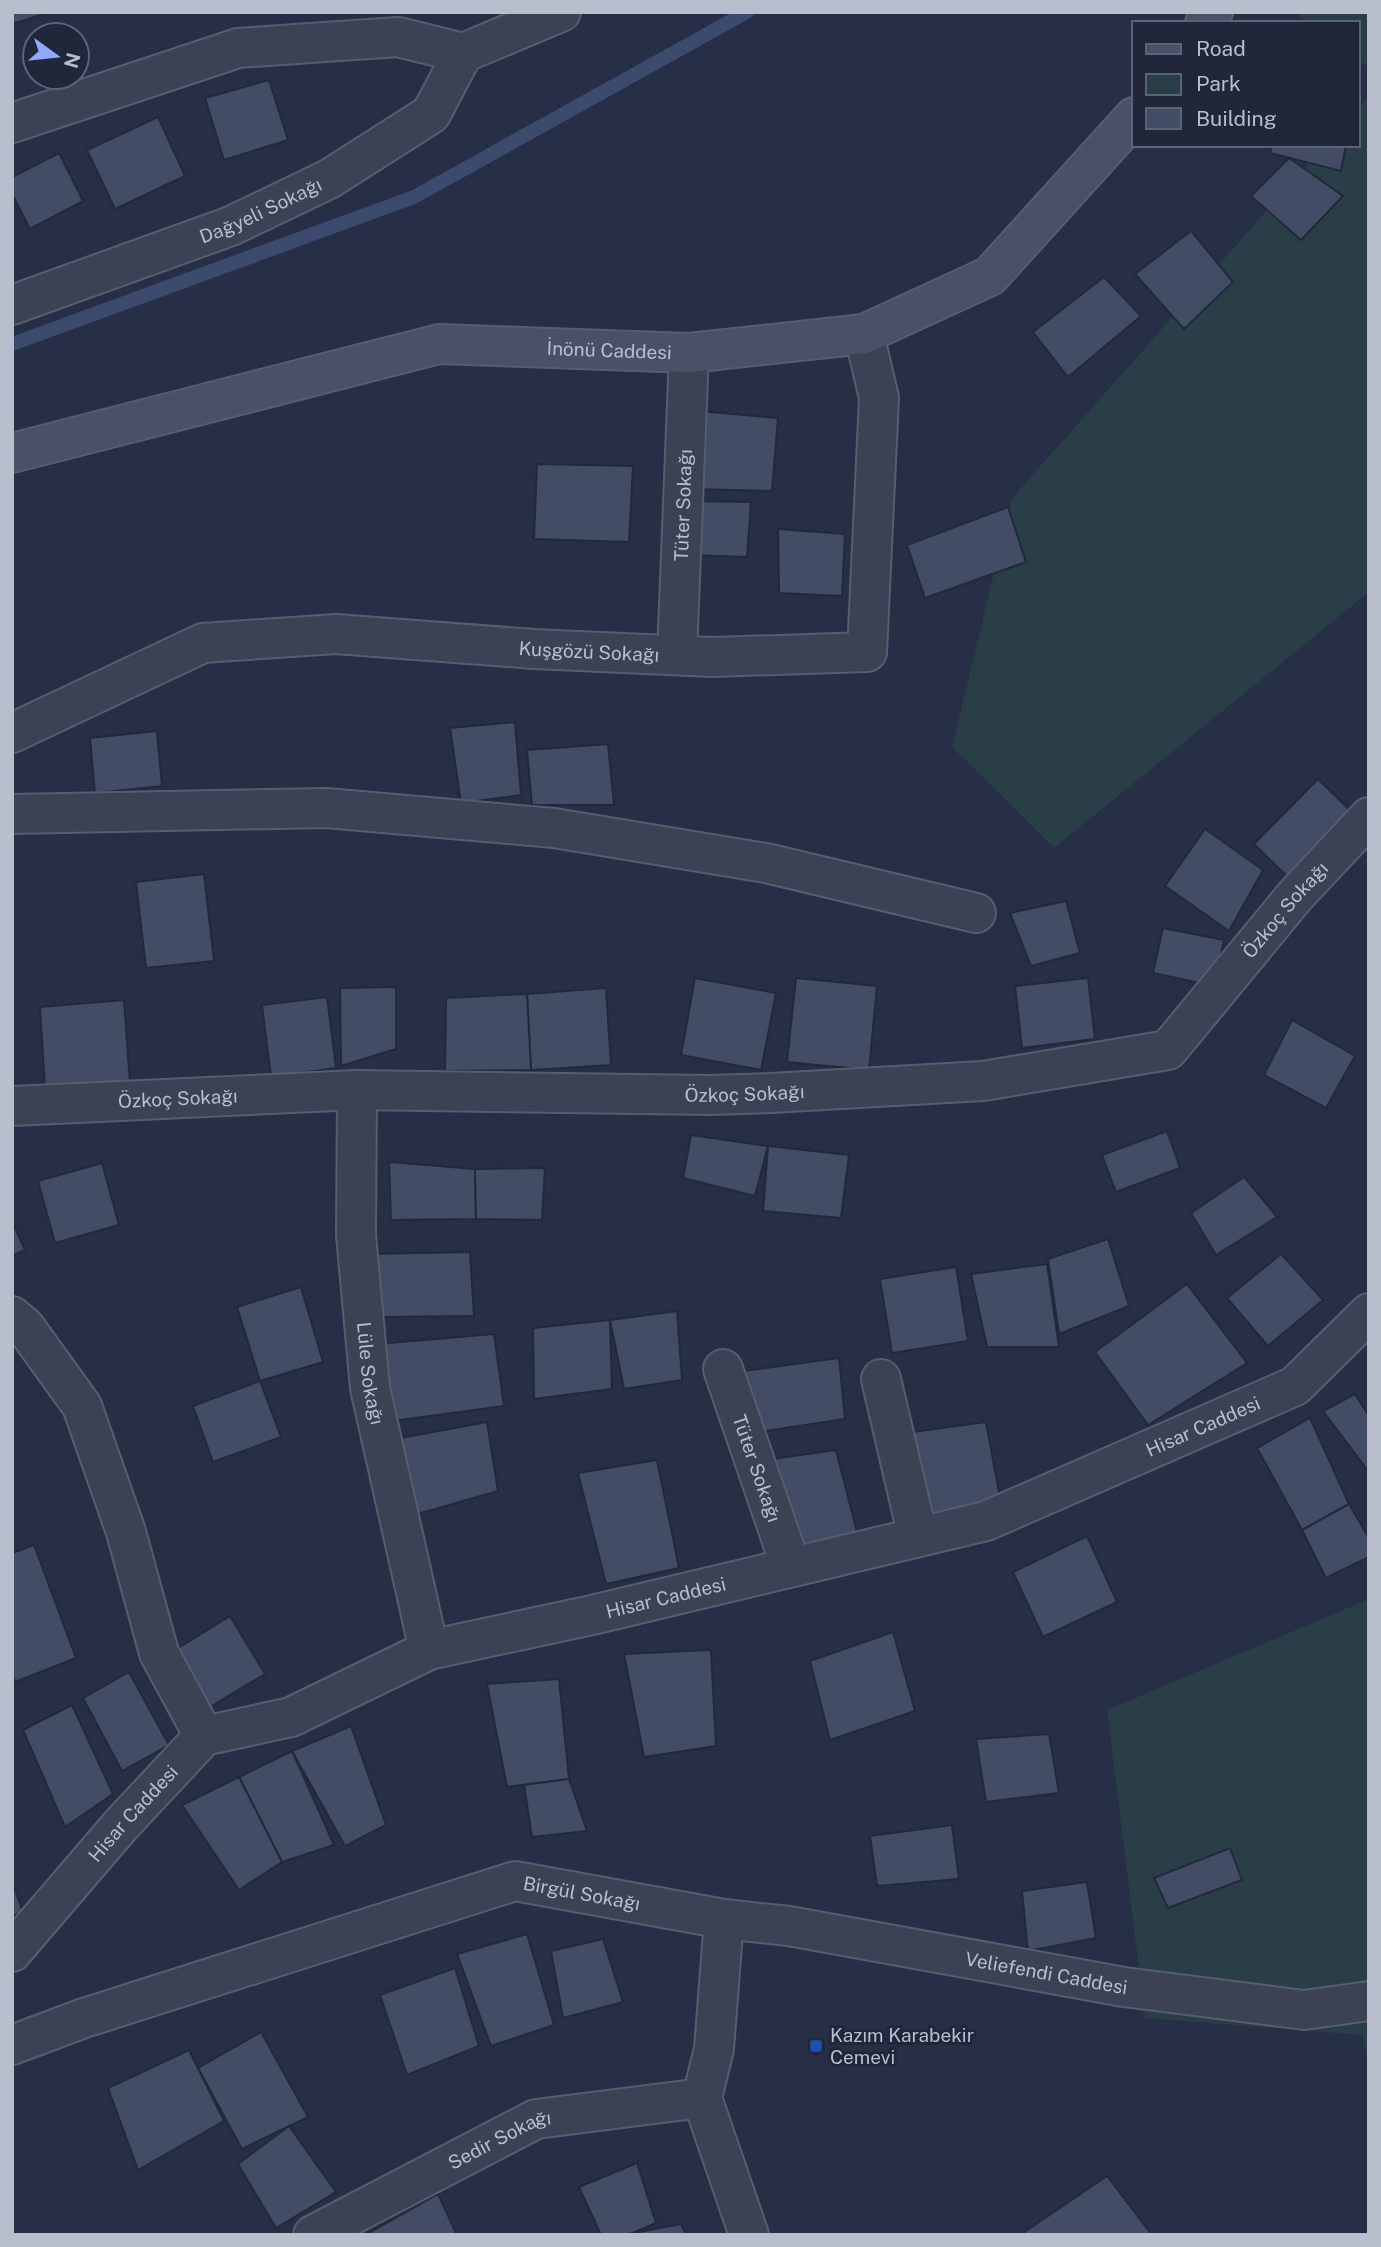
<svg xmlns="http://www.w3.org/2000/svg" width="1381" height="2247" font-family="'Public Sans',sans-serif">
  <style>
    .green { fill: #293e46 }
    .lines { fill: none; stroke-linecap: round; stroke-linejoin: round }
    .stream { stroke: #3c4a6e; stroke-width: 14 }
    .building { fill: #434c65; stroke: #22293b; stroke-width: 2 }
    .minor-casing { stroke: #575d6e; stroke-width: 42 }
    .secondary-casing { stroke: #575d6e; stroke-width: 42 }
    .minor { stroke: #3b4254; stroke-width: 38 }
    .secondary { stroke: #495067; stroke-width: 38 }
    .transit-dot { fill: #1a4fb4; stroke: #20273a; stroke-width: 2.5 }
    .labels { text-anchor: middle; stroke-width: 6; stroke-linejoin: round; paint-order: stroke }
    .street-label { font-size: 19px; fill: #b9becd; stroke: #20273a }
    .poi-label { font-size: 19px; fill: #b9becd; stroke: #20273a; text-anchor: start }
  </style>
  <rect width="100%" height="100%" fill="#262f45"/>
  <g class="green">
    <path d="M 1295,12 L 1369,12 L 1369,68 L 1358,60 L 1358,23 L 1309,23 Z"/>
    <path d="M 1369,96 L 1369,592 L 1054,848 L 952,747 L 1012,498 L 1325,145 L 1358,145 L 1358,108 Z"/>
    <path d="M 1369,1599 L 1369,2067 L 1362,2035 L 1145,2018 L 1107,1710 Z"/>
  </g>
  <g class="lines">
    <path class="stream" d="M 12,344 L 414,197 L 747,12"/>
  </g>
  <g class="building">
    <path d="M 12,12 L 51,12 L 12,24 Z"/>
    <path d="M 269,80 L 288,140 L 224,160 L 205,98 Z"/>
    <path d="M 158,117 L 185,176 L 115,209 L 87,150 Z"/>
    <path d="M 1272,145 L 1346,145 L 1341,171 L 1270,153 Z"/>
    <path d="M 59,153 L 83,201 L 30,229 L 12,194 L 12,177 Z"/>
    <path d="M 1289,158 L 1343,196 L 1301,240 L 1251,196 Z"/>
    <path d="M 1191,231 L 1233,282 L 1184,329 L 1135,274 Z"/>
    <path d="M 1104,277 L 1141,316 L 1068,377 L 1033,332 Z"/>
    <path d="M 687,410 L 778,418 L 772,491 L 689,489 Z"/>
    <path d="M 537,464 L 633,466 L 629,542 L 534,539 Z"/>
    <path d="M 688,501 L 751,502 L 747,557 L 688,555 Z"/>
    <path d="M 1008,507 L 1026,562 L 925,598 L 907,545 Z"/>
    <path d="M 778,529 L 845,534 L 842,596 L 779,593 Z"/>
    <path d="M 515,722 L 521,795 L 461,803 L 450,728 Z"/>
    <path d="M 157,731 L 162,786 L 95,793 L 90,738 Z"/>
    <path d="M 608,744 L 614,805 L 532,805 L 527,750 Z"/>
    <path d="M 1318,779 L 1357,817 L 1293,882 L 1254,844 Z"/>
    <path d="M 1205,829 L 1263,870 L 1229,931 L 1165,886 Z"/>
    <path d="M 204,874 L 214,961 L 146,968 L 136,882 Z"/>
    <path d="M 1066,901 L 1080,953 L 1031,966 L 1010,913 Z"/>
    <path d="M 1163,928 L 1224,940 L 1214,986 L 1153,973 Z"/>
    <path d="M 695,978 L 776,993 L 761,1070 L 681,1055 Z"/>
    <path d="M 796,978 L 877,986 L 869,1070 L 787,1062 Z"/>
    <path d="M 1088,978 L 1095,1039 L 1022,1048 L 1015,986 Z"/>
    <path d="M 396,987 L 396,1049 L 341,1066 L 340,988 Z"/>
    <path d="M 606,988 L 611,1065 L 531,1070 L 527,994 Z"/>
    <path d="M 527,994 L 531,1070 L 445,1071 L 446,998 Z"/>
    <path d="M 327,997 L 336,1068 L 271,1077 L 262,1005 Z"/>
    <path d="M 124,1000 L 130,1084 L 45,1090 L 40,1007 Z"/>
    <path d="M 1292,1020 L 1355,1056 L 1326,1108 L 1264,1075 Z"/>
    <path d="M 1167,1131 L 1180,1168 L 1116,1192 L 1102,1155 Z"/>
    <path d="M 691,1135 L 768,1146 L 755,1196 L 683,1178 Z"/>
    <path d="M 768,1146 L 849,1155 L 841,1218 L 763,1211 Z"/>
    <path d="M 389,1162 L 475,1169 L 476,1219 L 391,1220 Z"/>
    <path d="M 102,1163 L 119,1225 L 55,1243 L 38,1181 Z"/>
    <path d="M 545,1168 L 542,1220 L 476,1219 L 475,1169 Z"/>
    <path d="M 1244,1177 L 1277,1217 L 1216,1255 L 1191,1213 Z"/>
    <path d="M 12,1221 L 25,1250 L 12,1256 Z"/>
    <path d="M 1108,1239 L 1129,1306 L 1059,1334 L 1048,1259 Z"/>
    <path d="M 470,1252 L 474,1316 L 379,1317 L 369,1254 Z"/>
    <path d="M 1281,1254 L 1323,1300 L 1268,1346 L 1227,1298 Z"/>
    <path d="M 1047,1264 L 1059,1347 L 987,1347 L 971,1274 Z"/>
    <path d="M 956,1267 L 968,1341 L 892,1353 L 880,1279 Z"/>
    <path d="M 1187,1284 L 1247,1363 L 1148,1425 L 1095,1352 Z"/>
    <path d="M 301,1287 L 323,1362 L 260,1381 L 237,1307 Z"/>
    <path d="M 677,1311 L 682,1380 L 624,1389 L 610,1320 Z"/>
    <path d="M 610,1320 L 612,1389 L 534,1399 L 533,1328 Z"/>
    <path d="M 494,1334 L 504,1406 L 378,1423 L 366,1345 Z"/>
    <path d="M 839,1358 L 845,1419 L 759,1432 L 743,1371 Z"/>
    <path d="M 260,1381 L 281,1437 L 213,1462 L 193,1406 Z"/>
    <path d="M 1355,1394 L 1369,1416 L 1369,1472 L 1323,1411 Z"/>
    <path d="M 1310,1418 L 1349,1504 L 1302,1530 L 1257,1448 Z"/>
    <path d="M 487,1422 L 498,1491 L 414,1515 L 395,1439 Z"/>
    <path d="M 986,1422 L 1003,1514 L 925,1524 L 906,1433 Z"/>
    <path d="M 836,1450 L 859,1540 L 791,1567 L 765,1460 Z"/>
    <path d="M 657,1460 L 679,1568 L 606,1584 L 578,1473 Z"/>
    <path d="M 1349,1504 L 1369,1538 L 1369,1557 L 1326,1578 L 1302,1530 Z"/>
    <path d="M 1087,1536 L 1117,1602 L 1043,1637 L 1013,1572 Z"/>
    <path d="M 34,1545 L 76,1658 L 15,1682 L 12,1673 L 12,1553 Z"/>
    <path d="M 230,1616 L 265,1674 L 210,1707 L 175,1650 Z"/>
    <path d="M 893,1632 L 915,1711 L 830,1740 L 810,1661 Z"/>
    <path d="M 711,1650 L 716,1746 L 644,1757 L 624,1654 Z"/>
    <path d="M 129,1672 L 169,1745 L 122,1771 L 83,1698 Z"/>
    <path d="M 559,1679 L 569,1779 L 507,1787 L 487,1684 Z"/>
    <path d="M 72,1705 L 113,1794 L 65,1827 L 23,1730 Z"/>
    <path d="M 351,1726 L 386,1825 L 345,1846 L 292,1751 Z"/>
    <path d="M 1049,1734 L 1059,1793 L 986,1802 L 976,1739 Z"/>
    <path d="M 292,1751 L 334,1845 L 282,1862 L 239,1777 Z"/>
    <path d="M 239,1777 L 282,1862 L 239,1890 L 182,1805 Z"/>
    <path d="M 569,1779 L 587,1831 L 532,1837 L 524,1785 Z"/>
    <path d="M 952,1825 L 959,1879 L 877,1886 L 870,1836 Z"/>
    <path d="M 1230,1848 L 1242,1880 L 1168,1908 L 1154,1878 Z"/>
    <path d="M 12,1882 L 23,1912 L 12,1916 Z"/>
    <path d="M 1087,1882 L 1096,1938 L 1028,1951 L 1022,1891 Z"/>
    <path d="M 527,1934 L 554,2025 L 491,2046 L 457,1954 Z"/>
    <path d="M 603,1939 L 623,2002 L 563,2018 L 551,1951 Z"/>
    <path d="M 455,1968 L 479,2046 L 407,2075 L 380,1995 Z"/>
    <path d="M 261,2032 L 308,2117 L 242,2149 L 198,2068 Z"/>
    <path d="M 189,2050 L 224,2121 L 138,2170 L 108,2088 Z"/>
    <path d="M 289,2126 L 336,2192 L 276,2228 L 238,2164 Z"/>
    <path d="M 637,2163 L 656,2223 L 628,2235 L 601,2235 L 579,2187 Z"/>
    <path d="M 1107,2176 L 1152,2235 L 1020,2235 Z"/>
    <path d="M 438,2194 L 457,2235 L 370,2235 L 369,2233 Z"/>
    <path d="M 681,2224 L 686,2235 L 628,2234 Z"/>
  </g>
  <g class="lines">
    <defs>
      <g id="minor">
        <path d="M 12,123 L 238,48 L 398,37 L 463,53 L 561,12"/>
        <path id="s1" d="M 12,305 L 231,226 L 329,179 L 431,114 L 463,53"/>
        <path id="s2" d="M 677,655 L 689,353"/>
        <path id="s3" d="M 12,733 L 203,643 L 336,634 L 534,649 L 712,657 L 867,652 L 879,398 L 864,334"/>
        <path d="M 12,814 L 326,808 L 554,828 L 766,863 L 976,913"/>
        <path id="s4" d="M 357,1090 L 356,1235 L 370,1388 L 429,1650"/>
        <path id="s5" d="M 12,1106 L 357,1090 L 711,1095 L 771,1093 L 983,1081 L 1168,1050 L 1295,896 L 1369,817"/>
        <path d="M 12,1316 L 25,1327 L 82,1406 L 126,1532 L 159,1653 L 204,1736"/>
        <path id="s6" d="M 723,1369 L 791,1567"/>
        <path d="M 881,1379 L 918,1537"/>
        <path id="s7" d="M 724,1919 L 789,1926 L 1124,1987 L 1304,2010 L 1369,2001"/>
        <path id="s8" d="M 12,1952 L 120,1826 L 204,1736 L 291,1717 L 429,1650 L 592,1615 L 986,1521 L 1295,1386 L 1369,1313"/>
        <path id="s9" d="M 12,2045 L 84,2018 L 515,1881 L 724,1919 L 714,2049 L 702,2098 L 749,2235"/>
        <path id="s10" d="M 313,2235 L 536,2119 L 702,2098"/>
      </g>
      <g id="secondary">
        <path d="M 1205,23 L 1213,12"/>
        <path id="s11" d="M 12,453 L 439,344 L 689,353 L 864,334 L 990,276 L 1134,117"/>
      </g>
    </defs>
    <use href="#minor" class="minor-casing"/>
    <use href="#secondary" class="secondary-casing"/>
    <use href="#minor" class="minor"/>
    <use href="#secondary" class="secondary"/>
  </g>
  <rect class="transit-dot" x="809" y="2039" width="14" height="14" rx="3.5"/>
  <g class="labels">
    <g class="street-label">
      <text dy="7" stroke="none"><textPath href="#s1" startOffset="266">Dağyeli Sokağı</textPath></text>
      <text dy="7" stroke="none"><textPath href="#s11" startOffset="611">İnönü Caddesi</textPath></text>
      <text dy="7" stroke="none"><textPath href="#s2" startOffset="150">Tüter Sokağı</textPath></text>
      <text dy="7" stroke="none"><textPath href="#s3" startOffset="598">Kuşgözü Sokağı</textPath></text>
      <text dy="7" stroke="none"><textPath href="#s5" startOffset="1342">Özkoç Sokağı</textPath></text>
      <text dy="7" stroke="none"><textPath href="#s5" startOffset="733">Özkoç Sokağı</textPath></text>
      <text dy="7" stroke="none"><textPath href="#s5" startOffset="166">Özkoç Sokağı</textPath></text>
      <text dy="7" stroke="none"><textPath href="#s4" startOffset="284">Lüle Sokağı</textPath></text>
      <text dy="7" stroke="none"><textPath href="#s8" startOffset="1340">Hisar Caddesi</textPath></text>
      <text dy="7" stroke="none"><textPath href="#s6" startOffset="105">Tüter Sokağı</textPath></text>
      <text dy="7" stroke="none"><textPath href="#s8" startOffset="774">Hisar Caddesi</textPath></text>
      <text dy="7" stroke="none"><textPath href="#s8" startOffset="184">Hisar Caddesi</textPath></text>
      <text dy="7" stroke="none"><textPath href="#s9" startOffset="597">Birgül Sokağı</textPath></text>
      <text dy="7" stroke="none"><textPath href="#s7" startOffset="327">Veliefendi Caddesi</textPath></text>
      <text dy="7" stroke="none"><textPath href="#s10" startOffset="210">Sedir Sokağı</textPath></text>
    </g>
    <g class="poi-label">
      <text x="830" y="2042">Kazım Karabekir<tspan x="830" dy="22">Cemevi</tspan></text>
    </g>
  </g>
  <rect width="1381" height="2247" fill="none" stroke="#b9becd" stroke-width="28"/>
  <rect x="1132" y="21" width="228" height="126" fill="#20273a" stroke="#5d6375" stroke-width="2"/>
  <rect x="1146" y="44" width="35" height="10" fill="#495067" stroke="#5d6375" stroke-width="2"/>
  <text x="1196" y="56" font-size="21" fill="#b9becd">Road</text>
  <rect x="1146" y="74" width="35" height="21" fill="#293e46" stroke="#5d6375" stroke-width="2"/>
  <text x="1196" y="91" font-size="21" fill="#b9becd">Park</text>
  <rect x="1146" y="108" width="35" height="21" fill="#434c65" stroke="#5d6375" stroke-width="2"/>
  <text x="1196" y="126" font-size="21" fill="#b9becd">Building</text>
  <g transform="translate(56 56) rotate(105)"><circle r="33" fill="#20273a" stroke="#5d6375" stroke-width="2"/>
  <path d="M0-5L12 26L0 18L-12 26Z" fill="#8faafc"/>
  <text y="-10" font-size="19" font-weight="bold" text-anchor="middle" fill="#b9becd">N</text>
  </g>
</svg>
